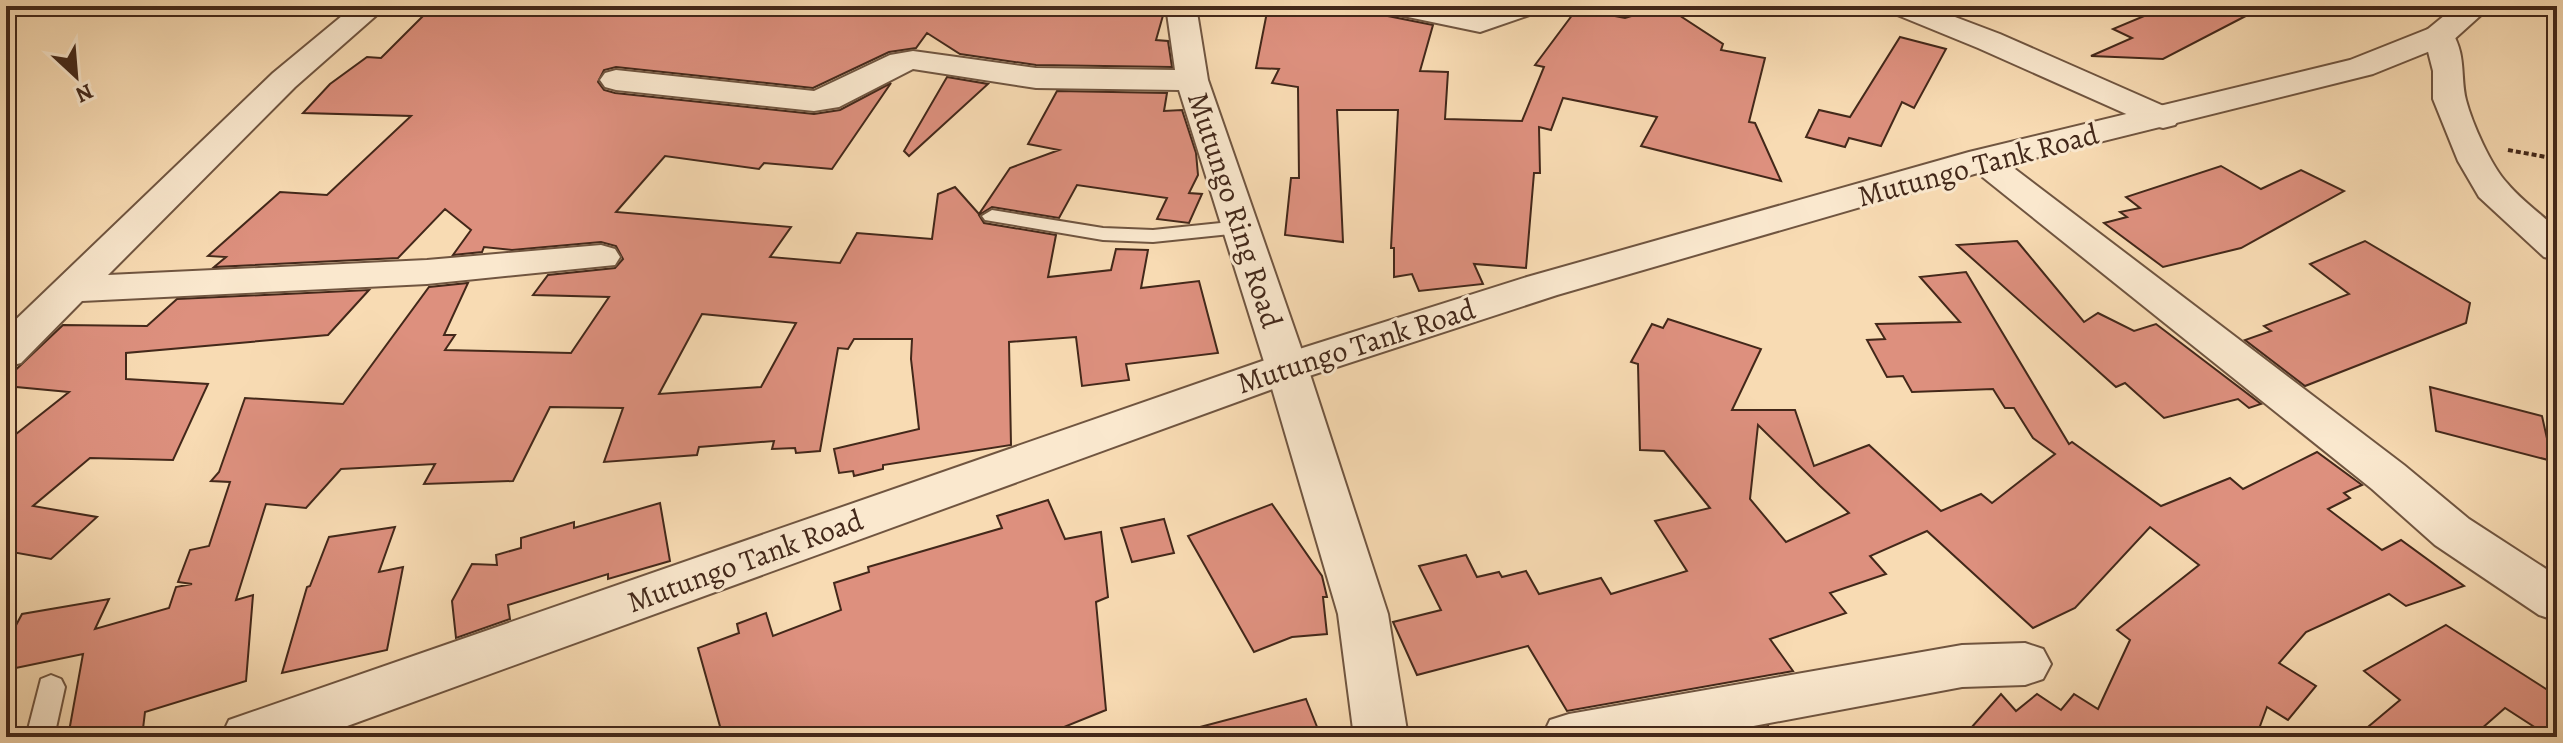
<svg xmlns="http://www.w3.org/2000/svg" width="2563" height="743" font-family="Alegreya,serif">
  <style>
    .building { fill: #dd907e; stroke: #43281a; stroke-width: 2; fill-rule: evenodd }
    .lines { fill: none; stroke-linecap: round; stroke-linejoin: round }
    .service-casing { stroke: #705540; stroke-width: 4 }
    .minor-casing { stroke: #705540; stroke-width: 4 }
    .tertiary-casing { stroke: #705540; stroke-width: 4 }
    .path { stroke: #43281a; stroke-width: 4; stroke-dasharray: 5 3; stroke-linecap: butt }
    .service { fill: #fae8ce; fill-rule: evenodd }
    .minor { fill: #fae8ce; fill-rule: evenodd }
    .tertiary { fill: #fae8ce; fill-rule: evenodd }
    .labels { text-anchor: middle; stroke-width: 6; stroke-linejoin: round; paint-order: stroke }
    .street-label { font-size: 30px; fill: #43281a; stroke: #fae8ce }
  </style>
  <rect width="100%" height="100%" fill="#f8dbb3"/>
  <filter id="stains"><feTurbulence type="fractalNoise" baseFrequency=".0025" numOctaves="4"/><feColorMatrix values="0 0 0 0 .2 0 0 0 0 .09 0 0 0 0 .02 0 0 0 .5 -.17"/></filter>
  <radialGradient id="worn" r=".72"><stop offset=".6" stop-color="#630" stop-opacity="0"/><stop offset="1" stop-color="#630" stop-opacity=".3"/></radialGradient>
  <g class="building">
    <path d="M 502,6 L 1162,6 L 1160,9 L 1164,12 L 1156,40 L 1168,41 L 1172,67 L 1036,65 L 960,54 L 927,33 L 916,48 L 889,52 L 813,88 L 616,67 L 604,70 L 598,82 L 604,90 L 615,93 L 814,114 L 840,110 L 891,83 L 832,169 L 764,163 L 759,169 L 665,156 L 616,212 L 791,227 L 770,257 L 840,263 L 857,233 L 932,239 L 938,194 L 955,187 L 979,214 L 1010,168 L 1059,150 L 1028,144 L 1057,91 L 1167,93 L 1164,111 L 1182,110 L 1196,153 L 1198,175 L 1189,193 L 1202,194 L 1189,223 L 1157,219 L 1167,198 L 1077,185 L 1059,218 L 992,207 L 979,215 L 984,223 L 1056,235 L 1048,277 L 1111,270 L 1116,249 L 1148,250 L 1141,288 L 1199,281 L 1218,353 L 1126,364 L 1129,380 L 1082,386 L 1076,337 L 1009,342 L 1011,445 L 883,465 L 883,469 L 854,476 L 853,471 L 839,473 L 834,449 L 919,429 L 911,359 L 912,339 L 854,339 L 848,349 L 838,348 L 820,451 L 796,453 L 795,448 L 772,449 L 774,441 L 699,447 L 697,455 L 604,462 L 623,408 L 550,407 L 513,481 L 424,484 L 435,464 L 341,469 L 306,508 L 266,504 L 236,600 L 253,595 L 246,681 L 145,712 L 142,737 L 68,737 L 83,654 L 6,670 L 6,644 L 22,614 L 109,599 L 95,629 L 169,608 L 176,587 L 192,584 L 178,582 L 190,550 L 209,546 L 230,482 L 211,481 L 219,472 L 245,398 L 343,404 L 429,287 L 468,283 L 444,335 L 455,335 L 445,350 L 571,353 L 609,297 L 533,295 L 548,275 L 615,268 L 623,259 L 616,246 L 601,242 L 512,250 L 484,247 L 482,252 L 453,255 L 471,230 L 445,209 L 398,258 L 214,267 L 226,257 L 208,256 L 280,192 L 327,195 L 411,116 L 303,113 L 330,84 L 367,57 L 381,58 L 430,9 L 498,10 ZM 702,314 L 796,323 L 761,387 L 659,394 Z"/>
    <path d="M 1324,6 L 1378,8 L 1383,15 L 1433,25 L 1420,71 L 1448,72 L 1445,119 L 1522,121 L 1544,67 L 1535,65 L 1579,6 L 1604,8 L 1610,15 L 1625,18 L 1665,6 L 1723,44 L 1721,50 L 1765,58 L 1749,122 L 1755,123 L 1781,181 L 1641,146 L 1657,117 L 1563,98 L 1551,130 L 1539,127 L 1540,173 L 1534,173 L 1526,268 L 1474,264 L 1483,284 L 1419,291 L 1412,274 L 1394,277 L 1394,248 L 1391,248 L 1398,110 L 1337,110 L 1343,242 L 1285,235 L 1291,178 L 1299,178 L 1298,87 L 1272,83 L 1279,69 L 1256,68 L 1267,12 L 1305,13 L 1308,7 L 1323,9 Z"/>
    <path d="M 2168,6 L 2265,6 L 2163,59 L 2091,56 L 2132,38 L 2113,29 Z"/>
    <path d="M 1900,37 L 1946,49 L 1914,108 L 1902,102 L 1881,146 L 1849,138 L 1845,147 L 1806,137 L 1819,110 L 1850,117 Z"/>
    <path d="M 947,77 L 988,84 L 909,156 L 904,151 Z"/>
    <path d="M 2221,166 L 2261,189 L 2301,170 L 2344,191 L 2241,248 L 2163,267 L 2104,223 L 2127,217 L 2120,212 L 2140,208 L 2126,197 Z"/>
    <path d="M 2017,241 L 2084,322 L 2098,313 L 2134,331 L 2156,324 L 2261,404 L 2249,408 L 2238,399 L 2164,418 L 2125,383 L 2116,387 L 1957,245 Z"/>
    <path d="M 2365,241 L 2470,303 L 2466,323 L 2305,386 L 2245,340 L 2271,331 L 2264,326 L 2349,294 L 2310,264 Z"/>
    <path d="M 1966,272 L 2069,444 L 2072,442 L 2161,506 L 2230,478 L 2243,489 L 2317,452 L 2362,485 L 2344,493 L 2350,498 L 2328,509 L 2382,550 L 2401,540 L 2464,586 L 2406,606 L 2389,594 L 2306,632 L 2279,663 L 2316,686 L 2288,720 L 2267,707 L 2256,737 L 1963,737 L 2001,694 L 2016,711 L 2037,694 L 2061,710 L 2074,694 L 2098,709 L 2130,640 L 2117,630 L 2199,565 L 2150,527 L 2075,608 L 2033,628 L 1927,531 L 1870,556 L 1886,574 L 1830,593 L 1846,613 L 1770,639 L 1793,671 L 1567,711 L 1528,646 L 1417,675 L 1393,622 L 1441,610 L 1419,566 L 1466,555 L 1477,577 L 1499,572 L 1502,577 L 1526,571 L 1539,594 L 1601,578 L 1611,594 L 1687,571 L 1655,521 L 1710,508 L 1664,451 L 1640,450 L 1638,364 L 1631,362 L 1652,324 L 1663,328 L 1668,319 L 1761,349 L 1732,410 L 1795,410 L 1814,466 L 1869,445 L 1941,511 L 1981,494 L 1992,503 L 2055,454 L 2033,438 L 2014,408 L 2005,408 L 1993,389 L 1912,392 L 1903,376 L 1887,377 L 1867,340 L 1885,339 L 1876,324 L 1960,322 L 1920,277 ZM 1758,425 L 1820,486 L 1849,513 L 1786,542 L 1750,499 Z"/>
    <path d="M 369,290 L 328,335 L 126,353 L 126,379 L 208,384 L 173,460 L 90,458 L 33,506 L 97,517 L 51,559 L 6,551 L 6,442 L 69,392 L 6,386 L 6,379 L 63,325 L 147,326 L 177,299 Z"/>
    <path d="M 2430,387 L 2542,416 L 2552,461 L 2436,431 Z"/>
    <path d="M 1048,500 L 1065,539 L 1101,532 L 1108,597 L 1096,602 L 1106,710 L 1054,731 L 1056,737 L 723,737 L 698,648 L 739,633 L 737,624 L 766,613 L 773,636 L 841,610 L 834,583 L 869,572 L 868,567 L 1002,528 L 997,516 Z"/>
    <path d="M 660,503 L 670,561 L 608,579 L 608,574 L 508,605 L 510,619 L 456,638 L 452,601 L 472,564 L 497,565 L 496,555 L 521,548 L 521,538 L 574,522 L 574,528 Z"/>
    <path d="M 1272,504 L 1322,576 L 1327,597 L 1323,597 L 1327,634 L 1292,637 L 1254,652 L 1188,536 Z"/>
    <path d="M 1164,519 L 1174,553 L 1132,562 L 1121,528 Z"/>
    <path d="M 395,527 L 379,572 L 403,567 L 387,650 L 282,673 L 307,587 L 310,586 L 329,537 Z"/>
    <path d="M 2446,625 L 2557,696 L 2557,737 L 2550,737 L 2505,708 L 2472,737 L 2356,737 L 2400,700 L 2364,671 Z"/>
    <path d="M 1306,699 L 1321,737 L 1202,737 L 1200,727 Z"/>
    <path d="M 1768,726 L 1777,737 L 1723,735 Z"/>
  </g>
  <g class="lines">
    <defs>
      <g id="service">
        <path d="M 992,210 L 1103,228 L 1153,230 L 1240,221 L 1250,227 L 1240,233 L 1153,242 L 1103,240 L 985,220 L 982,216 Z"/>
        <path d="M 51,675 L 61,679 L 65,687 L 54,737 L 26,737 L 41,679 Z"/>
      </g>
      <g id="minor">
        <path d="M 354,6 L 387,6 L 295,87 L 108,275 L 427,260 L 601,245 L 615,249 L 620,257 L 615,265 L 427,284 L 82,301 L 21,363 L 6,367 L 6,329 L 273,73 Z"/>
        <path d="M 1166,6 L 1196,6 L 1208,80 L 1308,368 L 1388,614 L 1408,737 L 1354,737 L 1338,614 L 1266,368 L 1179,90 L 1036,88 L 913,69 L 839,107 L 814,111 L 616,90 L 605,87 L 600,80 L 605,73 L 616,70 L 814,91 L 890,55 L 913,51 L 1036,68 L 1175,70 Z"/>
        <path d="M 1380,6 L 1440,6 L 1478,13 L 1499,6 L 1542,6 L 1538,12 L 1480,32 L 1384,12 Z"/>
        <path d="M 1607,6 L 1641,6 L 1637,12 L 1626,15 L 1611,12 Z"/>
        <path d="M 1886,6 L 1926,6 L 2000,34 L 2175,111 L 2180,118 L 2175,125 L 2163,128 L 2151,125 L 1978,48 L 1890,12 Z"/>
        <path d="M 2439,27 L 2450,29 C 2467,54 2460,76 2466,100 C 2472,123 2491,166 2507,183 C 2521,200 2541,214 2557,229 L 2557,260 L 2544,257 L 2479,197 L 2458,161 L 2433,99 L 2433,71 L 2424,36 L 2428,29 Z"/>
        <path d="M 1982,150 L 1994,153 L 2404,465 L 2469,519 L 2557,576 L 2557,621 L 2539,615 L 2435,545 L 2372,489 L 1970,167 L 1965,160 L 1970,153 Z"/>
        <path d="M 2025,643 L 2043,649 L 2051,664 L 2043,679 L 2025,685 L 1962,687 L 1695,737 L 1542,737 L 1550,720 L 1569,714 L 1962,645 Z"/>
      </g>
      <path id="tertiary" d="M 2456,6 L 2491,6 L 2450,43 L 2373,74 L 1995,168 L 1557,295 L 1303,378 L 317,737 L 221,737 L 229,720 L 1271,358 L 1527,277 L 1969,152 L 2350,60 L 2428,29 Z"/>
    </defs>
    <use href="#service" class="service-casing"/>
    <use href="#minor" class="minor-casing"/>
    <use href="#tertiary" class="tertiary-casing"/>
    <g class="path">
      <path d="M 2532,6 L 2557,21"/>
      <path d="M 2508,150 L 2557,159"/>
    </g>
    <use href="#service" class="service"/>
    <use href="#minor" class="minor"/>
    <use href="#tertiary" class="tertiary"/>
  </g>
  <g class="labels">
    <g class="street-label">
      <text transform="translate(1978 165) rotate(-15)" y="10">Mutungo Tank Road</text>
      <text transform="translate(1235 210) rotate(72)" y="10">Mutungo Ring Road</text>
      <text transform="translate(1356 346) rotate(-18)" y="10">Mutungo Tank Road</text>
      <text transform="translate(745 561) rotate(-20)" y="10">Mutungo Tank Road</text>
    </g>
  </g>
  <rect width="2563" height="743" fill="none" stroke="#f8dbb3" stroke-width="32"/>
  <rect x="8" y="8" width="2547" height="727" fill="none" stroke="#43281a" stroke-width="4"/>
  <rect x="16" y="16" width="2531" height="711" fill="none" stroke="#43281a" stroke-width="2"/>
  <g transform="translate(76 76) rotate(154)" stroke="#fae8ce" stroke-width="6" paint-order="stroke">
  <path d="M0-6L14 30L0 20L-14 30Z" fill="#43281a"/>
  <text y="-12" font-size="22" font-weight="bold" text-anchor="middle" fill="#43281a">N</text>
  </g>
  <rect width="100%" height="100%" filter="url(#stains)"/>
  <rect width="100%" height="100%" fill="url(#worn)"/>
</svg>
